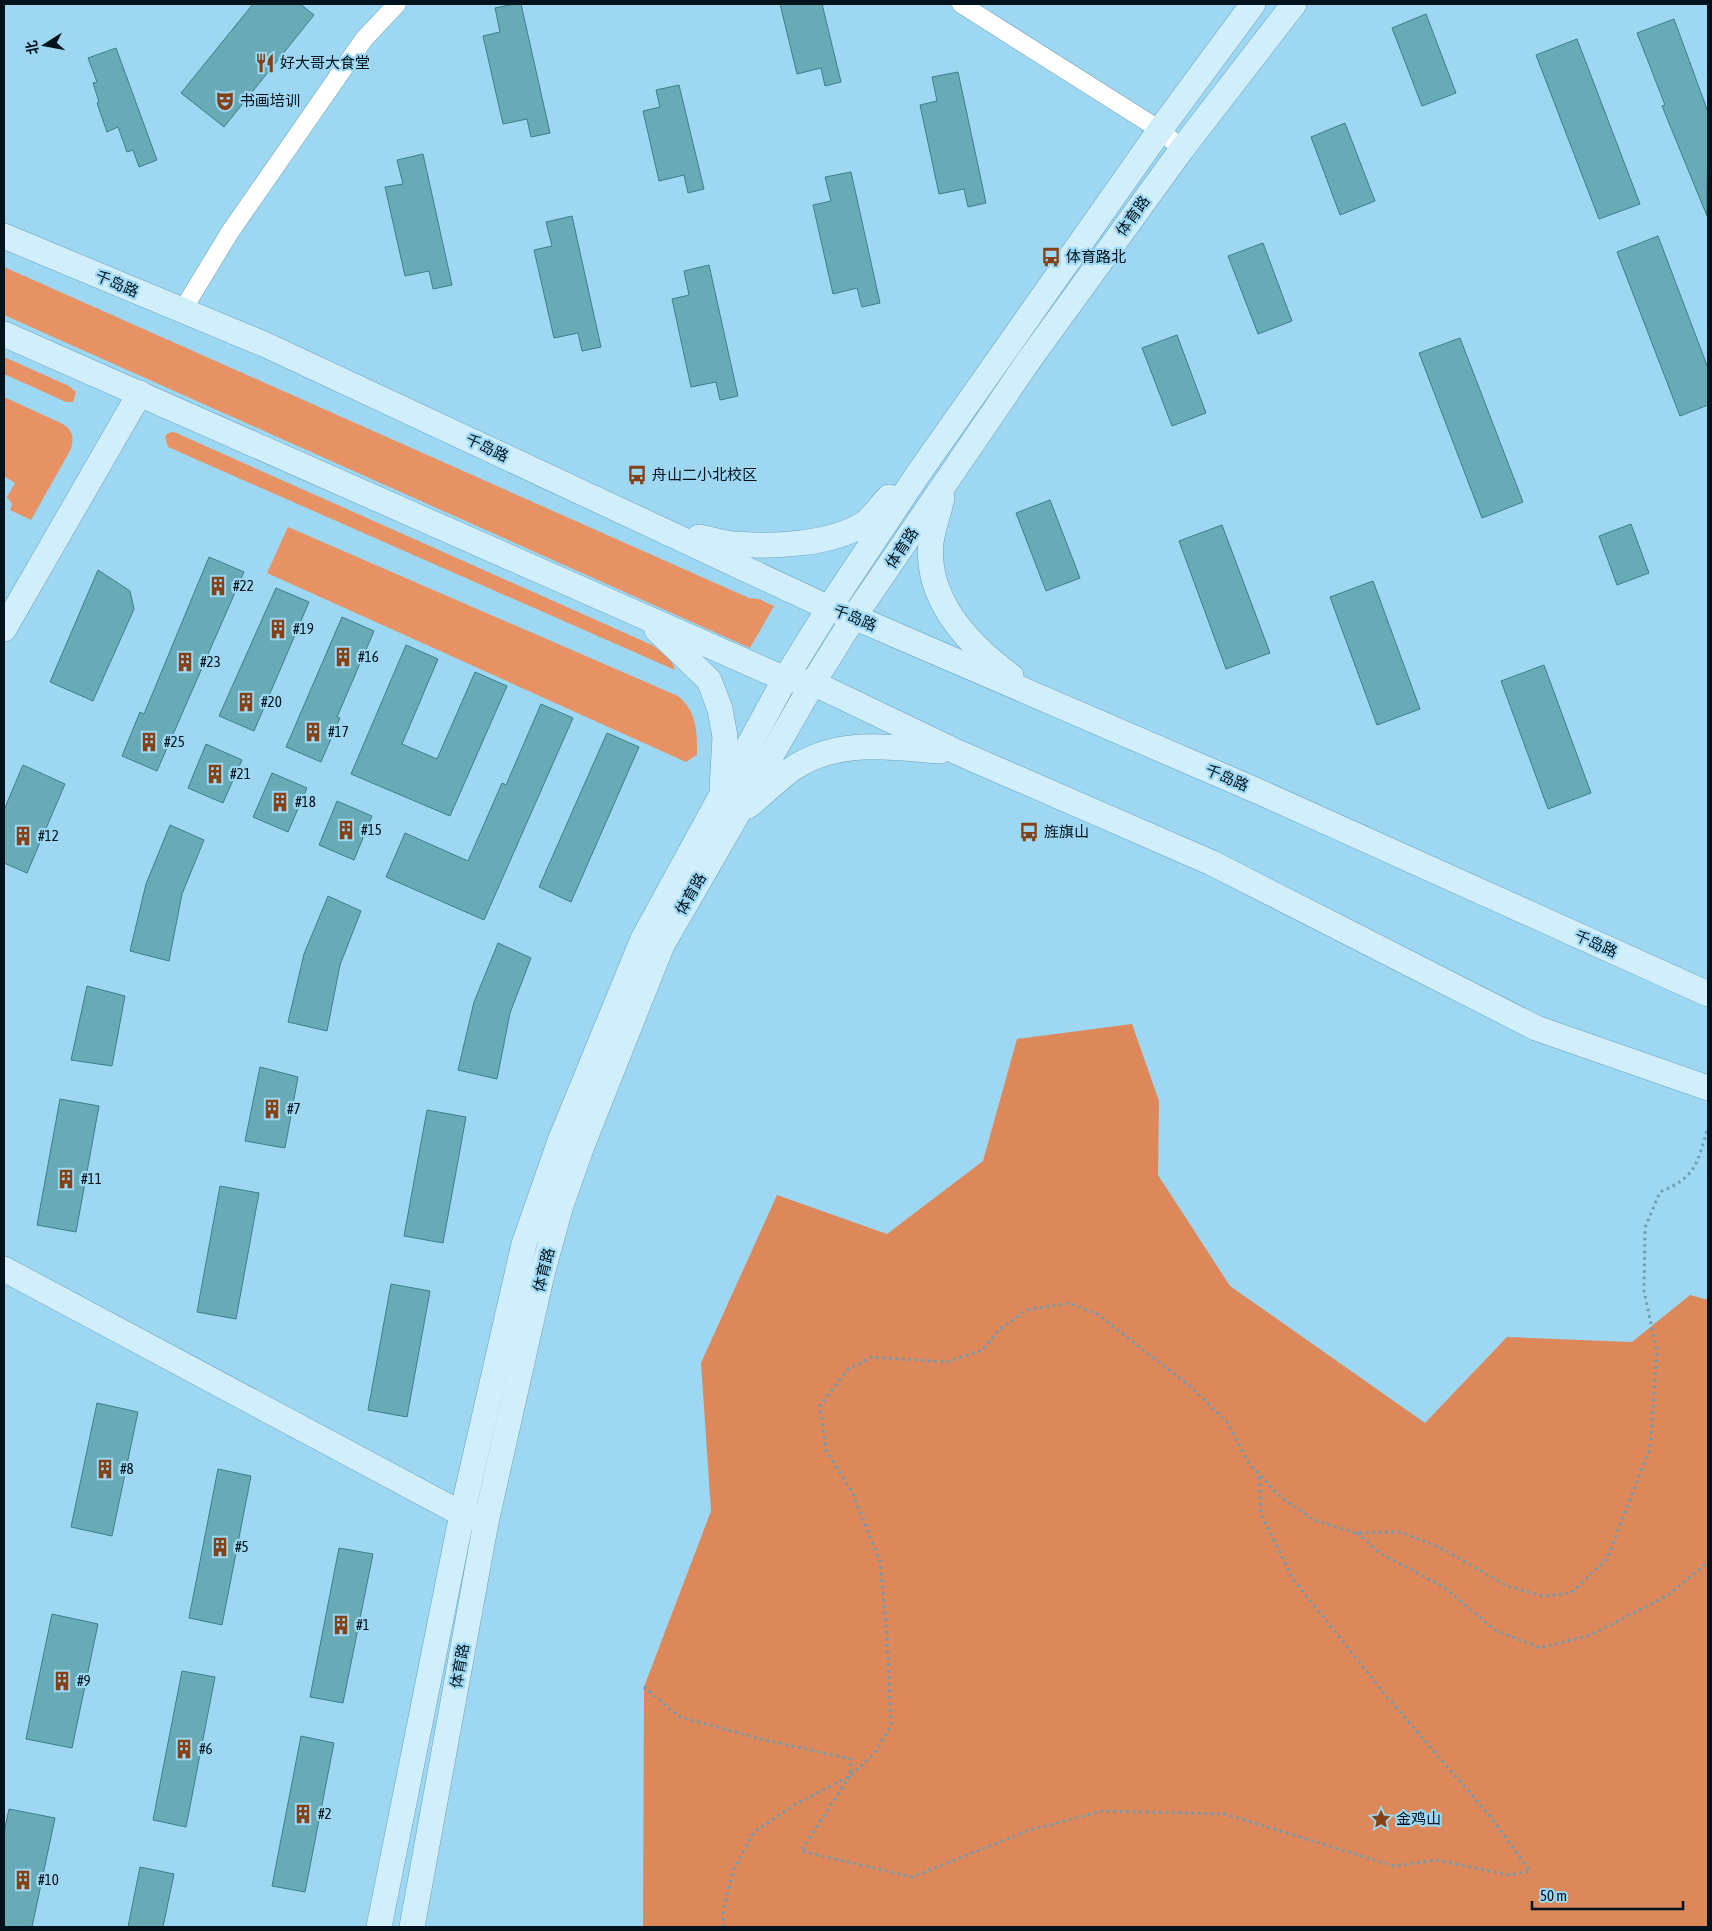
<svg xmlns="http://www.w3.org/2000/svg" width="1712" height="1931" font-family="'Asap Condensed','Noto Sans SC',sans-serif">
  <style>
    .green { fill: #e79265 }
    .forest { fill: #dc885b }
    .building { fill: #68abb6; stroke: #3b7f8a }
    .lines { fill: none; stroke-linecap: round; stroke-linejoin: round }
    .street-casing { stroke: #69a1bb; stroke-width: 19 }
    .secondary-casing { stroke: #69a1bb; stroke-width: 26 }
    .path { stroke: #6e9cb1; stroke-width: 3; stroke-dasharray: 2.5 4; stroke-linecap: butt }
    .street { stroke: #fff; stroke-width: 18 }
    .secondary { stroke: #d1eefb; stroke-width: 25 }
    .labels { text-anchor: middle; stroke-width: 4.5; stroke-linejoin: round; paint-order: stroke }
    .poi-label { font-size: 15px; fill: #00131c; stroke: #9ed7f2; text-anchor: start }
    .street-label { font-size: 15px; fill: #00131c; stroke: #9ed7f2 }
  </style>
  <rect width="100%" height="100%" fill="#9ed7f2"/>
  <g class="green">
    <path d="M 4,267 L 749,598 L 759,599 L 774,606 L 750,648 L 4,315 Z"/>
    <path d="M 4,357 L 69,386 L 76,392 L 73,402 L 66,402 L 4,374 Z"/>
    <path d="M 4,397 L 63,424 C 73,431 74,437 71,449 L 31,520 L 10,510 L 12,504 L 7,497 L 15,483 L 4,476 Z"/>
    <path d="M 174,432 L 652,645 L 671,659 L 675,670 L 168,447 L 165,437 L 168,433 Z"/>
    <path d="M 288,527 L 678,696 C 697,711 697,732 697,755 L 686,762 L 267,573 Z"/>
  </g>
  <path class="forest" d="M 1132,1024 L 1159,1101 L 1158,1175 L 1230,1286 L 1425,1423 L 1507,1337 L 1632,1342 L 1690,1295 L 1708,1300 L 1708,1927 L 643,1927 L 644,1687 L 711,1511 L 701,1363 L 777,1195 L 887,1234 L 983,1161 L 1017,1039 Z"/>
  <g class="building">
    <path d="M 253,4 L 300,4 L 314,15 L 224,127 L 181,93 Z"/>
    <path d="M 514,4 L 521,4 L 550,133 L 531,137 L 527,119 L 503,124 L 483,36 L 500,32 L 495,8 Z"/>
    <path d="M 780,4 L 822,4 L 841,82 L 825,86 L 821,68 L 797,74 Z"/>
    <path d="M 1426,14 L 1456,93 L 1422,106 L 1392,28 Z"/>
    <path d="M 1674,19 L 1708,112 L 1707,216 L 1662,106 L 1665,105 L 1637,33 Z"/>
    <path d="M 1577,39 L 1640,204 L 1599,219 L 1536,55 Z"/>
    <path d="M 116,48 L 157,160 L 139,167 L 133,150 L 127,152 L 118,127 L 107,132 L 97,103 L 99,102 L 93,83 L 97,82 L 88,58 Z"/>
    <path d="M 958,72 L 986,203 L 968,207 L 964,189 L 939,194 L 920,105 L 937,101 L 932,77 Z"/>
    <path d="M 679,85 L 704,189 L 688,193 L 684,175 L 659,181 L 643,111 L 660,107 L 656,90 Z"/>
    <path d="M 1345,123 L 1375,201 L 1340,215 L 1311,137 Z"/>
    <path d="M 423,154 L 452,285 L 433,289 L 429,271 L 405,276 L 385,187 L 403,184 L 397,160 Z"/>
    <path d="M 851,172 L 880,303 L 862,307 L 857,288 L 833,294 L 813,205 L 831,201 L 825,177 Z"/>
    <path d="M 572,216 L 601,347 L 582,351 L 578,333 L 554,338 L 534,250 L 552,246 L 546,222 Z"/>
    <path d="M 1658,236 L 1708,368 L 1708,405 L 1680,416 L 1617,252 Z"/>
    <path d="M 1263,243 L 1292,321 L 1258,334 L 1228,256 Z"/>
    <path d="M 709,265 L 738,396 L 720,400 L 716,382 L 691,387 L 672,299 L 689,295 L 684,271 Z"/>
    <path d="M 1177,335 L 1206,413 L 1172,426 L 1142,348 Z"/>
    <path d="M 1460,338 L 1523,502 L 1482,518 L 1419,353 Z"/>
    <path d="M 1050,500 L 1080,578 L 1046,591 L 1016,513 Z"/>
    <path d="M 1631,524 L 1649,573 L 1617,585 L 1599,536 Z"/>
    <path d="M 1222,525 L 1270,653 L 1226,669 L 1179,541 Z"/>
    <path d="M 209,557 L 244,572 L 157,771 L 122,756 L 140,712 L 144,714 Z"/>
    <path d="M 98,570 L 130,591 L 134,609 L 93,701 L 50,682 Z"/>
    <path d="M 1373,581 L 1420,709 L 1377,725 L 1330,597 Z"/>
    <path d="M 276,588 L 309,602 L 254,731 L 219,716 Z"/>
    <path d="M 342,617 L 374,631 L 337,717 L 340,718 L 321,762 L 286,747 Z"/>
    <path d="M 406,645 L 438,659 L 402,744 L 437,759 L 475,672 L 507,686 L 450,816 L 351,774 Z"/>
    <path d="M 1544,665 L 1591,793 L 1548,809 L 1501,681 Z"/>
    <path d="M 541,704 L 573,718 L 484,920 L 386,877 L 405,833 L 468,861 L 502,783 L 506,785 Z"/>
    <path d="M 607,733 L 639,747 L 571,902 L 539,887 Z"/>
    <path d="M 206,744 L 242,760 L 223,803 L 188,788 Z"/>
    <path d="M 23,765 L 65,784 L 27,873 L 4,863 L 4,810 Z"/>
    <path d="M 272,773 L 307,788 L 288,832 L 253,817 Z"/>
    <path d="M 337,801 L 372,816 L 354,860 L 319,845 Z"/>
    <path d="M 170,825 L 204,840 L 182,894 L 169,961 L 130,951 L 146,884 Z"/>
    <path d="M 328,896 L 361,911 L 340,965 L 327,1031 L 288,1022 L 304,954 Z"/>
    <path d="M 498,943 L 531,958 L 510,1013 L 497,1079 L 458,1070 L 474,1002 Z"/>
    <path d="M 87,986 L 125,996 L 112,1066 L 71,1060 Z"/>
    <path d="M 260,1067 L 298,1077 L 285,1148 L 245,1141 Z"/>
    <path d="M 60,1099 L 99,1106 L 76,1232 L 37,1225 Z"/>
    <path d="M 427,1110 L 466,1117 L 443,1243 L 404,1236 Z"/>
    <path d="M 220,1186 L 259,1193 L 236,1319 L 197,1312 Z"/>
    <path d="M 391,1284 L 430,1291 L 407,1417 L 368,1410 Z"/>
    <path d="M 97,1403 L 138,1412 L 112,1536 L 71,1527 Z"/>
    <path d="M 218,1469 L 251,1476 L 222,1625 L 189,1618 Z"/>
    <path d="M 339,1548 L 373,1554 L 343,1703 L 310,1697 Z"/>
    <path d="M 52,1614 L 98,1624 L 72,1748 L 26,1739 Z"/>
    <path d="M 182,1671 L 215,1677 L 186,1827 L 153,1820 Z"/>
    <path d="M 301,1736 L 334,1743 L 305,1892 L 272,1886 Z"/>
    <path d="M 9,1809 L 55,1818 L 32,1927 L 4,1927 L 4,1832 Z"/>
    <path d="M 140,1867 L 174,1874 L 163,1927 L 128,1927 Z"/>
  </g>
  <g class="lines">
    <defs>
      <g id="street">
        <path d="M 961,4 L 1160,130 L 1182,149"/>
        <path d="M 182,311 L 230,232 L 364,39 L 397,4"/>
      </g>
      <g id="secondary">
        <path d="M 4,236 L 266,345 L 829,608 L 854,617 L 1262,793 L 1708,994"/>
        <path d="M 4,334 L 785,679 L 813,683 L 957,752 L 1212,863 L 1536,1028 L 1708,1088"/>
        <path d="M 942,498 C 939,512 933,527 931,542 C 925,600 969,645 1011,676"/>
        <path d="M 699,537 C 710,539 722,543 733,544 C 772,547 832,545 865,523 C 874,516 881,505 889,497"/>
        <path d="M 4,629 L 140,393"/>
        <path d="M 657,630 L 709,680 L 720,709 L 725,737 L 722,788"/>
        <path d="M 748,806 C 763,794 777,780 792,769 C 838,738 888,747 940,751"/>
        <path d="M 4,1269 L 462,1514 L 477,1519"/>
        <path d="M 379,1927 L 462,1514 L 524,1244 L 560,1141 L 643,939 L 785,679 L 829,608 L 918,474 L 1160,130 L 1253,4"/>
        <path d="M 412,1927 L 486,1522 L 542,1274 L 561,1205 L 583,1143 L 662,945 L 813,683 L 854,617 L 1027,363 L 1182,149 L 1294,4"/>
      </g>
    </defs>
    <use href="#street" class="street-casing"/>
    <use href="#secondary" class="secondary-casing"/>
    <g class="path">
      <path d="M 1357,1533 L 1380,1553 L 1444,1587 L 1495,1630 L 1540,1648 L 1590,1635 L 1667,1596 L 1708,1562"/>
      <path d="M 644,1687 L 680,1717 L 761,1739 L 851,1759 L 850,1776 L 801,1851 L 912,1877 L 1027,1831 L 1102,1811 L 1225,1814 L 1394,1866 L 1436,1860 L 1509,1875 L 1530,1871 L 1490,1816 L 1387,1697 L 1293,1579 L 1261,1514 L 1259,1474"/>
      <path d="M 723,1927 L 723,1913 L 733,1871 L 754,1832 L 796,1804 L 850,1776 L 874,1754 L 891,1726 L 887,1634 L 880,1562 L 853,1494 L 826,1450 L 820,1406 L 847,1370 L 872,1357 L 947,1362 L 982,1350 L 999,1330 L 1027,1310 L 1069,1303 L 1097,1314 L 1191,1387 L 1228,1423 L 1248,1462 L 1277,1494 L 1314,1520 L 1356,1533 L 1401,1532 L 1443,1549 L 1507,1586 L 1543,1596 L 1571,1593 L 1607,1559 L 1650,1448 L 1657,1352 L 1644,1291 L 1645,1228 L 1660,1192 C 1697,1177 1697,1163 1708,1127"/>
    </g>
    <use href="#street" class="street"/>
    <use href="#secondary" class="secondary"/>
  </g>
  <defs>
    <symbol id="restaurant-bare" viewBox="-9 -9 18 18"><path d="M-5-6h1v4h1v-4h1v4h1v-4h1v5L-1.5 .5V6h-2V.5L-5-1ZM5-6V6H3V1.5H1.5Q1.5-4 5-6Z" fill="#854116" stroke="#9ed7f2" stroke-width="2.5" paint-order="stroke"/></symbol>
    <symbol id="theatre-bare" viewBox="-9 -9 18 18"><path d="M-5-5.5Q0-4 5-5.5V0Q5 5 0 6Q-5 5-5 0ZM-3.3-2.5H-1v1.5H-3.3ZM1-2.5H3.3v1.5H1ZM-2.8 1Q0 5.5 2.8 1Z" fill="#854116" stroke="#9ed7f2" stroke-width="2.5" paint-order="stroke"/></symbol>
    <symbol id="bus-bare" viewBox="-9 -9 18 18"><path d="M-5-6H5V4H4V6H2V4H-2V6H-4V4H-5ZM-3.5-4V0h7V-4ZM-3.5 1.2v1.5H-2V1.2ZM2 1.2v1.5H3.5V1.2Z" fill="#854116" stroke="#9ed7f2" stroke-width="2.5" paint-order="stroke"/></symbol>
    <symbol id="building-bare" viewBox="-9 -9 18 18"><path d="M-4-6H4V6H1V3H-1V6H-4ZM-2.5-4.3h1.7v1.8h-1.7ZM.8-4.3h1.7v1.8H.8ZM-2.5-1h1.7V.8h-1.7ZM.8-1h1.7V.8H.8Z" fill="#854116" stroke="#9ed7f2" stroke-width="2.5" paint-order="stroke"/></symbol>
    <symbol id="sight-bare" viewBox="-9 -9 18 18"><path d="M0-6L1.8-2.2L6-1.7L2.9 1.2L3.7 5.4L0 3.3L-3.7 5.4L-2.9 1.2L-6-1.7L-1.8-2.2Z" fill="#854116" stroke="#9ed7f2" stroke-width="2.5" paint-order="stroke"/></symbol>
  </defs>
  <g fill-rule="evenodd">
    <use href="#restaurant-bare" x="251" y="49" width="28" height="28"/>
    <use href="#theatre-bare" x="211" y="87" width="28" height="28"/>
    <use href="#bus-bare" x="1037" y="243" width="28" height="28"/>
    <use href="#bus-bare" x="623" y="461" width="28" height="28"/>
    <use href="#building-bare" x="204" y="572" width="28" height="28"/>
    <use href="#building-bare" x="264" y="615" width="28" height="28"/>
    <use href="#building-bare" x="329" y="643" width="28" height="28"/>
    <use href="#building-bare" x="171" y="648" width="28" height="28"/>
    <use href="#building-bare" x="232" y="688" width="28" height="28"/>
    <use href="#building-bare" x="299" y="718" width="28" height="28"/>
    <use href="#building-bare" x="135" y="728" width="28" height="28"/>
    <use href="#building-bare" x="201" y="760" width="28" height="28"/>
    <use href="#building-bare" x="266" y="788" width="28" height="28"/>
    <use href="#building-bare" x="332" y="816" width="28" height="28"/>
    <use href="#bus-bare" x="1015" y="818" width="28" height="28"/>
    <use href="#building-bare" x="9" y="822" width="28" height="28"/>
    <use href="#building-bare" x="258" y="1095" width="28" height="28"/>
    <use href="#building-bare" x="52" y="1165" width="28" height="28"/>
    <use href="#building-bare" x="91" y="1455" width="28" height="28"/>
    <use href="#building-bare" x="206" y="1533" width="28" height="28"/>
    <use href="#building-bare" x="327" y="1611" width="28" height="28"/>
    <use href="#building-bare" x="48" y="1667" width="28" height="28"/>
    <use href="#building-bare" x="170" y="1735" width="28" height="28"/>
    <use href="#building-bare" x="289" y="1800" width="28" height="28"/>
    <use href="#sight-bare" x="1367" y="1805" width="28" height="28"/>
    <use href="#building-bare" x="9" y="1866" width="28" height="28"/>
  </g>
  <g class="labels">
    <g class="poi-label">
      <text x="280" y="68">好大哥大食堂</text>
      <text x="240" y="106">书画培训</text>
      <text x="1066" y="262">体育路北</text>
      <text x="652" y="480">舟山二小北校区</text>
      <text x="233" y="591">#22</text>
      <text x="293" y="634">#19</text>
      <text x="358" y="662">#16</text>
      <text x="200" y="667">#23</text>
      <text x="261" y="707">#20</text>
      <text x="328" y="737">#17</text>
      <text x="164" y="747">#25</text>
      <text x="230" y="779">#21</text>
      <text x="295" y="807">#18</text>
      <text x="361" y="835">#15</text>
      <text x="1044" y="837">旌旗山</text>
      <text x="38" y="841">#12</text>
      <text x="287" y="1114">#7</text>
      <text x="81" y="1184">#11</text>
      <text x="120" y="1474">#8</text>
      <text x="235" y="1552">#5</text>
      <text x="356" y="1630">#1</text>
      <text x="77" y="1686">#9</text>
      <text x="199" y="1754">#6</text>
      <text x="318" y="1819">#2</text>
      <text x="1396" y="1824">金鸡山</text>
      <text x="38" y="1885">#10</text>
    </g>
    <g class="street-label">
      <text transform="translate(1133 216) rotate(-54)" y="5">体育路</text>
      <text transform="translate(117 284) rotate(23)" y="5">千岛路</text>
      <text transform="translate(487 448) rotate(25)" y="5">千岛路</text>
      <text transform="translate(902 548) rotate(-56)" y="5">体育路</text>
      <text transform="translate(855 618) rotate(22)" y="5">千岛路</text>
      <text transform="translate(1227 778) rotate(23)" y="5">千岛路</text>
      <text transform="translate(691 894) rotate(-60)" y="5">体育路</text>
      <text transform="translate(1596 944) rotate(24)" y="5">千岛路</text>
      <text transform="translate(544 1270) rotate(-76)" y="5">体育路</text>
      <text transform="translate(460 1666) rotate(-80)" y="5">体育路</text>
    </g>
  </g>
  <rect width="1712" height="1931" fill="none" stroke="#00131c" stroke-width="10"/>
  <g transform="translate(45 45) rotate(259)" stroke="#9ed7f2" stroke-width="4" paint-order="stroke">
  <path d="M0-4L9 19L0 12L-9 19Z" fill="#00131c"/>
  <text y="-8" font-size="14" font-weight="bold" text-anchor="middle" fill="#00131c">北</text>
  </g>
  <path d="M1532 1901v8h151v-8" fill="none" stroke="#00131c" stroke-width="2.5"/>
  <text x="1540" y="1901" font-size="15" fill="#00131c" stroke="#9ed7f2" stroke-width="4" paint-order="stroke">50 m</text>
</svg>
